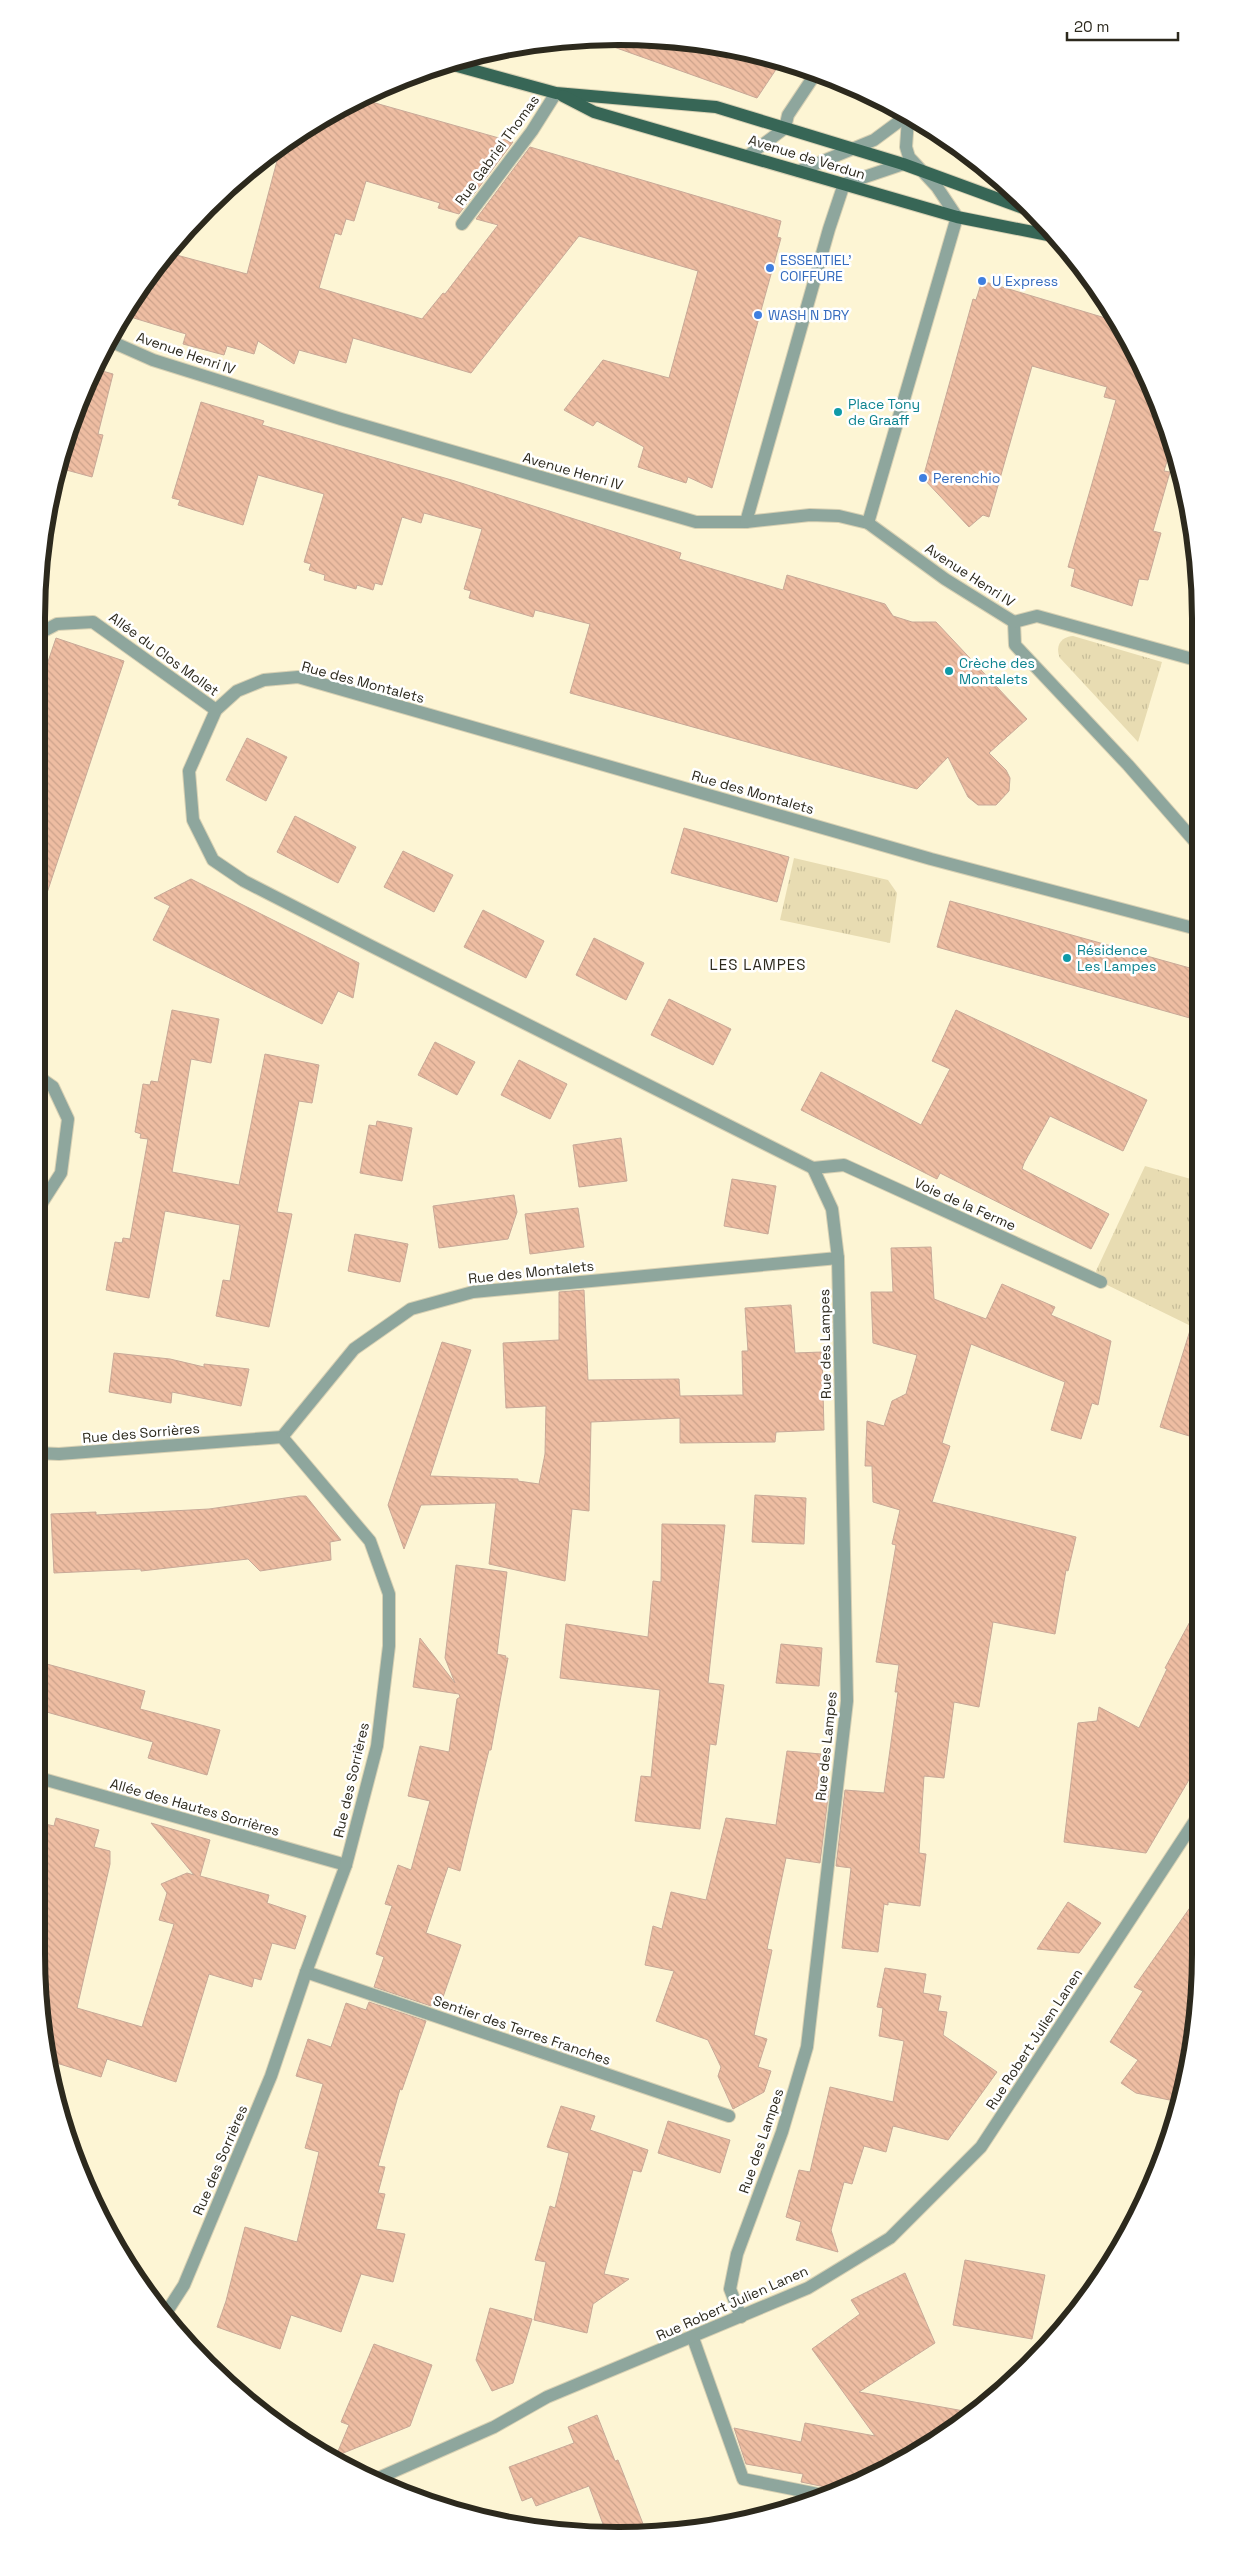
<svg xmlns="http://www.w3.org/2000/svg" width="1237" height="2572" font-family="'Space Grotesk',sans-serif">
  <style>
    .park { fill: url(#park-tufts) }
    .building { fill: url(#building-back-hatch); stroke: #c8a998 }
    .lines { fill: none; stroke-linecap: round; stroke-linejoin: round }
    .minor-casing { stroke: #d7d0b3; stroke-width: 14 }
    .major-casing { stroke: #d7d0b3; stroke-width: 14 }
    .minor { stroke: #8ea69d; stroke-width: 12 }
    .major { stroke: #376656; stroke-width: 12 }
    .shop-dot { fill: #3f7fe0; stroke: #fff; stroke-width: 2 }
    .culture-dot { fill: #0f9aa8; stroke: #fff; stroke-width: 2 }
    .labels { text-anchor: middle; stroke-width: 5; stroke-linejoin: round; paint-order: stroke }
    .street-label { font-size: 14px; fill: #2c291d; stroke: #fff }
    .shop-label { font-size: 14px; fill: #366cbe; stroke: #fff; text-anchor: start }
    .culture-label { font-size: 14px; fill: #0d838f; stroke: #fff; text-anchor: start }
    .neighbourhood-label { font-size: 15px; letter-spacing: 1px; fill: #2c291d; stroke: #fff }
    .rim { fill: none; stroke: #2c291d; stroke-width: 6 }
  </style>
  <defs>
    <pattern id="park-tufts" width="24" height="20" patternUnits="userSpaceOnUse" patternTransform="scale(1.25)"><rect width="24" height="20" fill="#e8dcb2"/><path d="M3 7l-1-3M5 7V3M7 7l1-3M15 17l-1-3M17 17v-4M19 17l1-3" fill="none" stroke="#c7bd99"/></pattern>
    <pattern id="building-back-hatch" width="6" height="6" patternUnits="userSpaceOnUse" patternTransform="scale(1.25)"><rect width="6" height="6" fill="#eebda2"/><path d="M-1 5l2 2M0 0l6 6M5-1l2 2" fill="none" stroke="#cca28b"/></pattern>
  </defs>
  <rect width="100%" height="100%" fill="#fdf5d4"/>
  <g class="park">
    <path d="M 1073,636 L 1162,662 L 1138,742 L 1060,658 C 1055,647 1060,637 1073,636 Z"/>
    <path d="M 794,858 L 888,880 L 897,893 L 890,943 L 780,920 Z"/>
    <path d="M 1145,1166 L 1198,1181 L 1199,1330 L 1101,1282 L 1096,1271 Z"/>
  </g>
  <g class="building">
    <path d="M 619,36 L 732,48 L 781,62 L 757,98 L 611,46 L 613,37 Z"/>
    <path d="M 361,99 L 513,142 L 459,214 L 438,208 L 440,203 L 366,181 L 354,221 L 346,219 L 341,235 L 335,233 L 319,288 L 422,319 L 443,293 L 445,294 L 498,225 L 476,219 L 530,147 L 781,221 L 777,237 L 781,238 L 712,488 L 688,477 L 686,483 L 638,467 L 644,447 L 597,421 L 593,426 L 564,410 L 603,360 L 669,378 L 698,271 L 579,236 L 471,373 L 353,338 L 346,363 L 299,350 L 294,364 L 258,341 L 254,354 L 227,346 L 224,355 L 183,344 L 186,334 L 124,315 L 135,295 L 169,253 L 247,274 L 281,146 L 295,134 Z"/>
    <path d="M 982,281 L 1112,320 L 1156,395 L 1171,448 L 1164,471 L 1170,472 L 1153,531 L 1161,533 L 1148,580 L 1139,579 L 1132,606 L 1071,586 L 1075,569 L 1068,567 L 1116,400 L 1104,397 L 1107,387 L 1032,366 L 989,517 L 983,515 L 969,527 L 923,478 L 973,299 L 976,300 Z"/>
    <path d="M 95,369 L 113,374 L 98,434 L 103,435 L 92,477 L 59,468 L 81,395 Z"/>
    <path d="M 201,402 L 264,421 L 262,425 L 455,481 L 681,553 L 679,559 L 783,590 L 787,575 L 885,604 L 893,616 L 912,622 L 936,622 L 1027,719 L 989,753 L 1006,770 L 1010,778 L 1009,791 L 996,805 L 978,805 L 968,797 L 948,757 L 917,789 L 570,693 L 590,624 L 535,610 L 533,617 L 469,598 L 471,591 L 464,589 L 482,529 L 424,513 L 421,523 L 402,517 L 382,585 L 375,583 L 373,590 L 357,585 L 356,589 L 324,580 L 325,575 L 309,570 L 311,564 L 304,562 L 324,494 L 258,475 L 243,525 L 178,505 L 180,500 L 172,498 Z"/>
    <path d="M 56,638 L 124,661 L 42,908 L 36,907 L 36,697 Z"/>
    <path d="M 247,738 L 287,757 L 266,801 L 226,780 Z"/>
    <path d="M 295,816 L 356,847 L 338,883 L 277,852 Z"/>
    <path d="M 684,828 L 789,857 L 777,902 L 671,873 Z"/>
    <path d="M 403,851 L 453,875 L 434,912 L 384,887 Z"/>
    <path d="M 191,879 L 359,963 L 353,998 L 338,991 L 322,1024 L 153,940 L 170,906 L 154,898 Z"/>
    <path d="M 950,901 L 1197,970 L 1197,1020 L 937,947 Z"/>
    <path d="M 483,910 L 544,941 L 526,978 L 464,947 Z"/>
    <path d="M 594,938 L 644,963 L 626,1000 L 576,975 Z"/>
    <path d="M 669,999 L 731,1029 L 713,1065 L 651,1035 Z"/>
    <path d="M 172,1010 L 219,1019 L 211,1063 L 191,1059 L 172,1172 L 239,1185 L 265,1054 L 319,1065 L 312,1103 L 299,1101 L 277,1212 L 292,1214 L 269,1327 L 216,1316 L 223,1280 L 230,1281 L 240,1225 L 165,1211 L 149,1298 L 106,1290 L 115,1242 L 122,1243 L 123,1238 L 130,1239 L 148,1139 L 140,1138 L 141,1134 L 135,1132 L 143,1084 L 150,1085 L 151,1081 L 158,1082 Z"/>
    <path d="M 956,1010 L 1147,1100 L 1123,1151 L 1050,1116 L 1024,1163 L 1022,1169 L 1109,1214 L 1091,1249 L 940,1173 L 937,1179 L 801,1110 L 821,1072 L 921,1125 L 950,1069 L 932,1061 Z"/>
    <path d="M 435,1042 L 475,1062 L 457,1095 L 418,1075 Z"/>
    <path d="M 519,1060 L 567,1084 L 550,1119 L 501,1095 Z"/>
    <path d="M 377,1121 L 412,1128 L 402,1181 L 360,1173 L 369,1125 L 376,1126 Z"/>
    <path d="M 621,1138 L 627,1181 L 579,1187 L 573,1145 Z"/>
    <path d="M 732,1179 L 776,1186 L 768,1234 L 724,1226 Z"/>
    <path d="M 514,1195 L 517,1212 L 508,1239 L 439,1248 L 433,1206 Z"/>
    <path d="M 578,1208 L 584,1247 L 530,1254 L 525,1214 Z"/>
    <path d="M 355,1234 L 408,1244 L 400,1282 L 348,1271 Z"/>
    <path d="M 931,1247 L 934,1299 L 986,1319 L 1002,1284 L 1055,1307 L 1051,1315 L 1111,1341 L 1098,1405 L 1092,1403 L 1081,1439 L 1051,1430 L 1065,1382 L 971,1344 L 942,1443 L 950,1446 L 932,1502 L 1076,1537 L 1068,1571 L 1066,1570 L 1055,1634 L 993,1622 L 979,1707 L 954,1702 L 944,1778 L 924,1776 L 919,1853 L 926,1854 L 920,1906 L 888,1902 L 888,1905 L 884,1904 L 878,1952 L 842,1948 L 851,1868 L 836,1866 L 845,1790 L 884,1793 L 898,1692 L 895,1692 L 899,1665 L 876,1662 L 896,1545 L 892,1544 L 900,1510 L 873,1502 L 872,1466 L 865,1466 L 867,1421 L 884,1426 L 892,1401 L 906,1394 L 917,1355 L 873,1343 L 871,1292 L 893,1292 L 891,1248 Z"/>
    <path d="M 584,1290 L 588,1380 L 679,1379 L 680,1396 L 743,1395 L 742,1351 L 748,1351 L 745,1308 L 791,1305 L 795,1353 L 822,1352 L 824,1430 L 776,1432 L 775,1442 L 680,1443 L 680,1418 L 591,1422 L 589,1511 L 572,1509 L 565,1581 L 489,1564 L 496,1503 L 421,1505 L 404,1549 L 388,1505 L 442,1342 L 471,1350 L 430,1476 L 518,1479 L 518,1481 L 539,1484 L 545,1454 L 546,1406 L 506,1408 L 503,1343 L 559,1340 L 559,1292 Z"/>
    <path d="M 1192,1324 L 1199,1325 L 1199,1439 L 1160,1427 Z"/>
    <path d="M 114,1353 L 170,1359 L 204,1367 L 204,1364 L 249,1369 L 241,1406 L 172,1392 L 171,1403 L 109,1392 Z"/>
    <path d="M 755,1495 L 806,1498 L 804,1544 L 752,1542 Z"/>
    <path d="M 299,1496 L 306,1496 L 341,1540 L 330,1542 L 331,1560 L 260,1571 L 248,1559 L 141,1571 L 141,1569 L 54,1573 L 51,1514 L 96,1512 L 96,1515 L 209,1509 Z"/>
    <path d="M 662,1524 L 725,1525 L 708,1683 L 724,1685 L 716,1745 L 710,1744 L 700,1829 L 635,1821 L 641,1776 L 651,1777 L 660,1690 L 560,1678 L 566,1624 L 648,1637 L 653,1581 L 661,1582 Z"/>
    <path d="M 456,1565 L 507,1572 L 497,1654 L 506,1656 L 505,1658 L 508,1658 L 491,1750 L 489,1750 L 460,1871 L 448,1867 L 426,1933 L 461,1945 L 443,1997 L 435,1994 L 431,2006 L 374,1987 L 384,1957 L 376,1954 L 392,1906 L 385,1904 L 398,1865 L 411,1870 L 430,1801 L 408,1796 L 420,1746 L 449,1752 L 457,1699 L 460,1697 L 459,1694 L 413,1687 L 420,1638 L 455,1683 L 445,1658 Z"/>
    <path d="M 1200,1603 L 1200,1761 L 1146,1853 L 1064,1842 L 1078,1723 L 1097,1721 L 1099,1707 L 1139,1728 L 1167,1669 L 1165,1668 Z"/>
    <path d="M 781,1644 L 822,1648 L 819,1686 L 776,1683 Z"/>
    <path d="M 36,1661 L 145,1691 L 140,1709 L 220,1730 L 207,1775 L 148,1758 L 153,1742 L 36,1709 Z"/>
    <path d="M 787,1751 L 821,1754 L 817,1788 L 829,1789 L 820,1863 L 786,1858 L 767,1949 L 772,1950 L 754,2035 L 767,2039 L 758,2067 L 771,2071 L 764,2092 L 733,2109 L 718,2076 L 721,2067 L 708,2040 L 656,2021 L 674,1971 L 645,1965 L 653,1926 L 662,1929 L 671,1892 L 706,1900 L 726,1818 L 776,1825 Z"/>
    <path d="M 56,1818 L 99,1830 L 94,1847 L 110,1851 L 110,1864 L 77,2008 L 142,2027 L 174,1924 L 159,1920 L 167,1893 L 161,1884 L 187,1873 L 194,1875 L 151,1823 L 210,1840 L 200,1876 L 269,1895 L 267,1903 L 306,1916 L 295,1949 L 272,1943 L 261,1980 L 254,1978 L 252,1987 L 209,1974 L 176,2082 L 107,2059 L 101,2077 L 47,2060 L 36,1954 L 36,1822 L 54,1826 Z"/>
    <path d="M 1201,1892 L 1201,1954 L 1190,2067 L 1179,2102 L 1136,2093 L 1121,2083 L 1138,2060 L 1110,2042 L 1143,1991 L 1134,1987 Z"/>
    <path d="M 1068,1902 L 1101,1923 L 1079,1953 L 1037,1949 Z"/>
    <path d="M 885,1968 L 926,1974 L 923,1993 L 941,1996 L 938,2011 L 947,2012 L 943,2035 L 997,2072 L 948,2140 L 893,2126 L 886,2152 L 864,2146 L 852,2184 L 844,2182 L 831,2230 L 838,2252 L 796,2240 L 801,2222 L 786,2217 L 799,2170 L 810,2172 L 830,2087 L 893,2102 L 904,2041 L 879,2036 L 883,2008 L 877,2007 Z"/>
    <path d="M 369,2002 L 426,2021 L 402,2090 L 400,2089 L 378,2166 L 385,2167 L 378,2193 L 385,2194 L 376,2229 L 405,2234 L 393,2282 L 361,2274 L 341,2332 L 291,2315 L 280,2349 L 217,2327 L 226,2301 L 245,2227 L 297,2242 L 319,2152 L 305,2148 L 323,2084 L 296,2076 L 308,2039 L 331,2047 L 346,2003 L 366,2010 Z"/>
    <path d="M 561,2106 L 595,2116 L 590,2130 L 648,2150 L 641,2172 L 633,2170 L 604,2274 L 629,2279 L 593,2304 L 587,2333 L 534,2320 L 546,2262 L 535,2260 L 550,2206 L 555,2208 L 569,2153 L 547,2147 Z"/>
    <path d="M 668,2121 L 730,2140 L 720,2173 L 658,2153 Z"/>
    <path d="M 965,2260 L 1045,2275 L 1032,2339 L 953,2325 Z"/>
    <path d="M 905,2273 L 935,2343 L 859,2392 L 975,2413 L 876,2476 L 835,2493 L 830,2488 L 801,2482 L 803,2474 L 746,2464 L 734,2428 L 801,2442 L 805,2423 L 875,2436 L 812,2349 L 860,2314 L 851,2300 Z"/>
    <path d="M 490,2308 L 532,2319 L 513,2383 L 492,2391 L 476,2360 Z"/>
    <path d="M 374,2344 L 432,2365 L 410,2426 L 336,2456 L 349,2425 L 341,2422 Z"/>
    <path d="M 597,2415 L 615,2461 L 618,2460 L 647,2534 L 607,2535 L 589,2486 L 536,2506 L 532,2497 L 522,2501 L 509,2467 L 574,2443 L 568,2427 Z"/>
  </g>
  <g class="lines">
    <defs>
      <g id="minor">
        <path d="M 749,155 L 785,128 L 788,115 L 816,73"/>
        <path d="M 799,171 L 874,140 L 905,117"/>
        <path d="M 462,224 L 532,131 L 556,93"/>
        <path d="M 110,341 L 153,360 L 341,419 L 696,522 L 746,522 L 810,515 L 839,516 L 868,523 L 945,579 L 1014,622 L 1015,645 L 1128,765 L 1197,844"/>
        <path d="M 746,522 L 829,229 L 844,184 L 903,164"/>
        <path d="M 868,523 L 957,217 L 937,187 L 909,157 L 906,147 L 908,119"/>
        <path d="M 1014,622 L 1037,616 L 1196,660"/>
        <path d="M 36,635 L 57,624 L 93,622 L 216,710"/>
        <path d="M 813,1168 L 371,946 L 244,881 L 213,860 L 193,820 L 189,771 L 216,710 L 237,691 L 264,680 L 298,677 L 931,859 L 1197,929"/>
        <path d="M 813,1168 L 844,1165 L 1101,1282"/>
        <path d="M 36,1212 L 61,1173 L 68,1119 L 53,1087 L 36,1075"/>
        <path d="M 282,1437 L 354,1349 L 411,1309 L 473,1292 L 838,1258"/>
        <path d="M 36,1453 L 59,1454 L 282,1437"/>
        <path d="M 36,1777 L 346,1865"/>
        <path d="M 306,1972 L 729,2116"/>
        <path d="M 164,2316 L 184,2285 L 271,2076 L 306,1972 L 346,1865 L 377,1746 L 389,1646 L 389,1594 L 370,1541 L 282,1437"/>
        <path d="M 741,2317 L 730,2289 L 737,2254 L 782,2132 L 807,2047 L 847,1701 L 838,1258 L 832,1209 L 813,1168"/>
        <path d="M 693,2338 L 743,2479 L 828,2496"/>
        <path d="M 374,2480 L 494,2427 L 547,2397 L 808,2288 L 890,2238 L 981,2147 L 1200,1813"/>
      </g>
      <g id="major">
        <path d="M 450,64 L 556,93 L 716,107 L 903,164 L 1026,209"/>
        <path d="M 563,96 L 594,112 L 957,217 L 1053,236"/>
      </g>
    </defs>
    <use href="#minor" class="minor-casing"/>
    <use href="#major" class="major-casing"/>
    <use href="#minor" class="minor"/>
    <use href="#major" class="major"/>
  </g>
  <g class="shop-dot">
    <circle cx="770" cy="268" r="5"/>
    <circle cx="982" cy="281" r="5"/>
    <circle cx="758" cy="315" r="5"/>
    <circle cx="923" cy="478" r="5"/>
  </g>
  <g class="culture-dot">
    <circle cx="838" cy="412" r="5"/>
    <circle cx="949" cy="671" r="5"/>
    <circle cx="1067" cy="958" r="5"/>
  </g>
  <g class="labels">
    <g class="street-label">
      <text transform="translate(497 150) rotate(-54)" y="5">Rue Gabriel Thomas</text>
      <text transform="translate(807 157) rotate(17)" y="5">Avenue de Verdun</text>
      <text transform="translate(186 353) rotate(19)" y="5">Avenue Henri IV</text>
      <text transform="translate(573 471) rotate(16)" y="5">Avenue Henri IV</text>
      <text transform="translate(970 575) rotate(33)" y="5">Avenue Henri IV</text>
      <text transform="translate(164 654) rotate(36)" y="5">Allée du Clos Mollet</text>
      <text transform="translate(363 682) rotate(15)" y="5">Rue des Montalets</text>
      <text transform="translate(753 792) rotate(16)" y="5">Rue des Montalets</text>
      <text transform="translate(965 1204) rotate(24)" y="5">Voie de la Ferme</text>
      <text transform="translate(531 1272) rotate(-6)" y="5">Rue des Montalets</text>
      <text transform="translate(825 1344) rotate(-91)" y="5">Rue des Lampes</text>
      <text transform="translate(141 1433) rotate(-5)" y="5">Rue des Sorrières</text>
      <text transform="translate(826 1746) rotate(-84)" y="5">Rue des Lampes</text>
      <text transform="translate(351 1780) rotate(-77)" y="5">Rue des Sorrières</text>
      <text transform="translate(195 1807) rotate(16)" y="5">Allée des Hautes Sorrières</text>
      <text transform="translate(522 2030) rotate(19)" y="5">Sentier des Terres Franches</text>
      <text transform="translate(1034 2039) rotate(-57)" y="5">Rue Robert Julien Lanen</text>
      <text transform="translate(761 2141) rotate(-71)" y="5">Rue des Lampes</text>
      <text transform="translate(220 2160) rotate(-67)" y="5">Rue des Sorrières</text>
      <text transform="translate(732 2303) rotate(-24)" y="5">Rue Robert Julien Lanen</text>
    </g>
    <g class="shop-label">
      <text x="780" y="265">ESSENTIEL'<tspan x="780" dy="16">COIFFURE</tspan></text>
      <text x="992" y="286">U Express</text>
      <text x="768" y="320">WASH N DRY</text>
      <text x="933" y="483">Perenchio</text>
    </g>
    <g class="culture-label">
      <text x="848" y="409">Place Tony<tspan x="848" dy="16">de Graaff</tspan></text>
      <text x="959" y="668">Crèche des<tspan x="959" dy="16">Montalets</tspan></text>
      <text x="1077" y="955">Résidence<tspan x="1077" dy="16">Les Lampes</tspan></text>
    </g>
    <g class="neighbourhood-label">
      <text x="758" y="970">LES LAMPES</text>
    </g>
  </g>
  <path d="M0 0H1237V2572H0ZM618 45H619A573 573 0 0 1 1192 618V1954A573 573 0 0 1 619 2527H618A573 573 0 0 1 45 1954V618A573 573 0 0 1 618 45Z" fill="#fff" fill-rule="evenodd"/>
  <path class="rim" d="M618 45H619A573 573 0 0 1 1192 618V1954A573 573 0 0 1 619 2527H618A573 573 0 0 1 45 1954V618A573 573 0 0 1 618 45Z"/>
  <path d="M1067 32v8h111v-8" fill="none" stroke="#2c291d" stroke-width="2.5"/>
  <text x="1074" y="32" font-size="15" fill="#2c291d" stroke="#ffffff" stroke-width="4" paint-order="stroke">20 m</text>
</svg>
